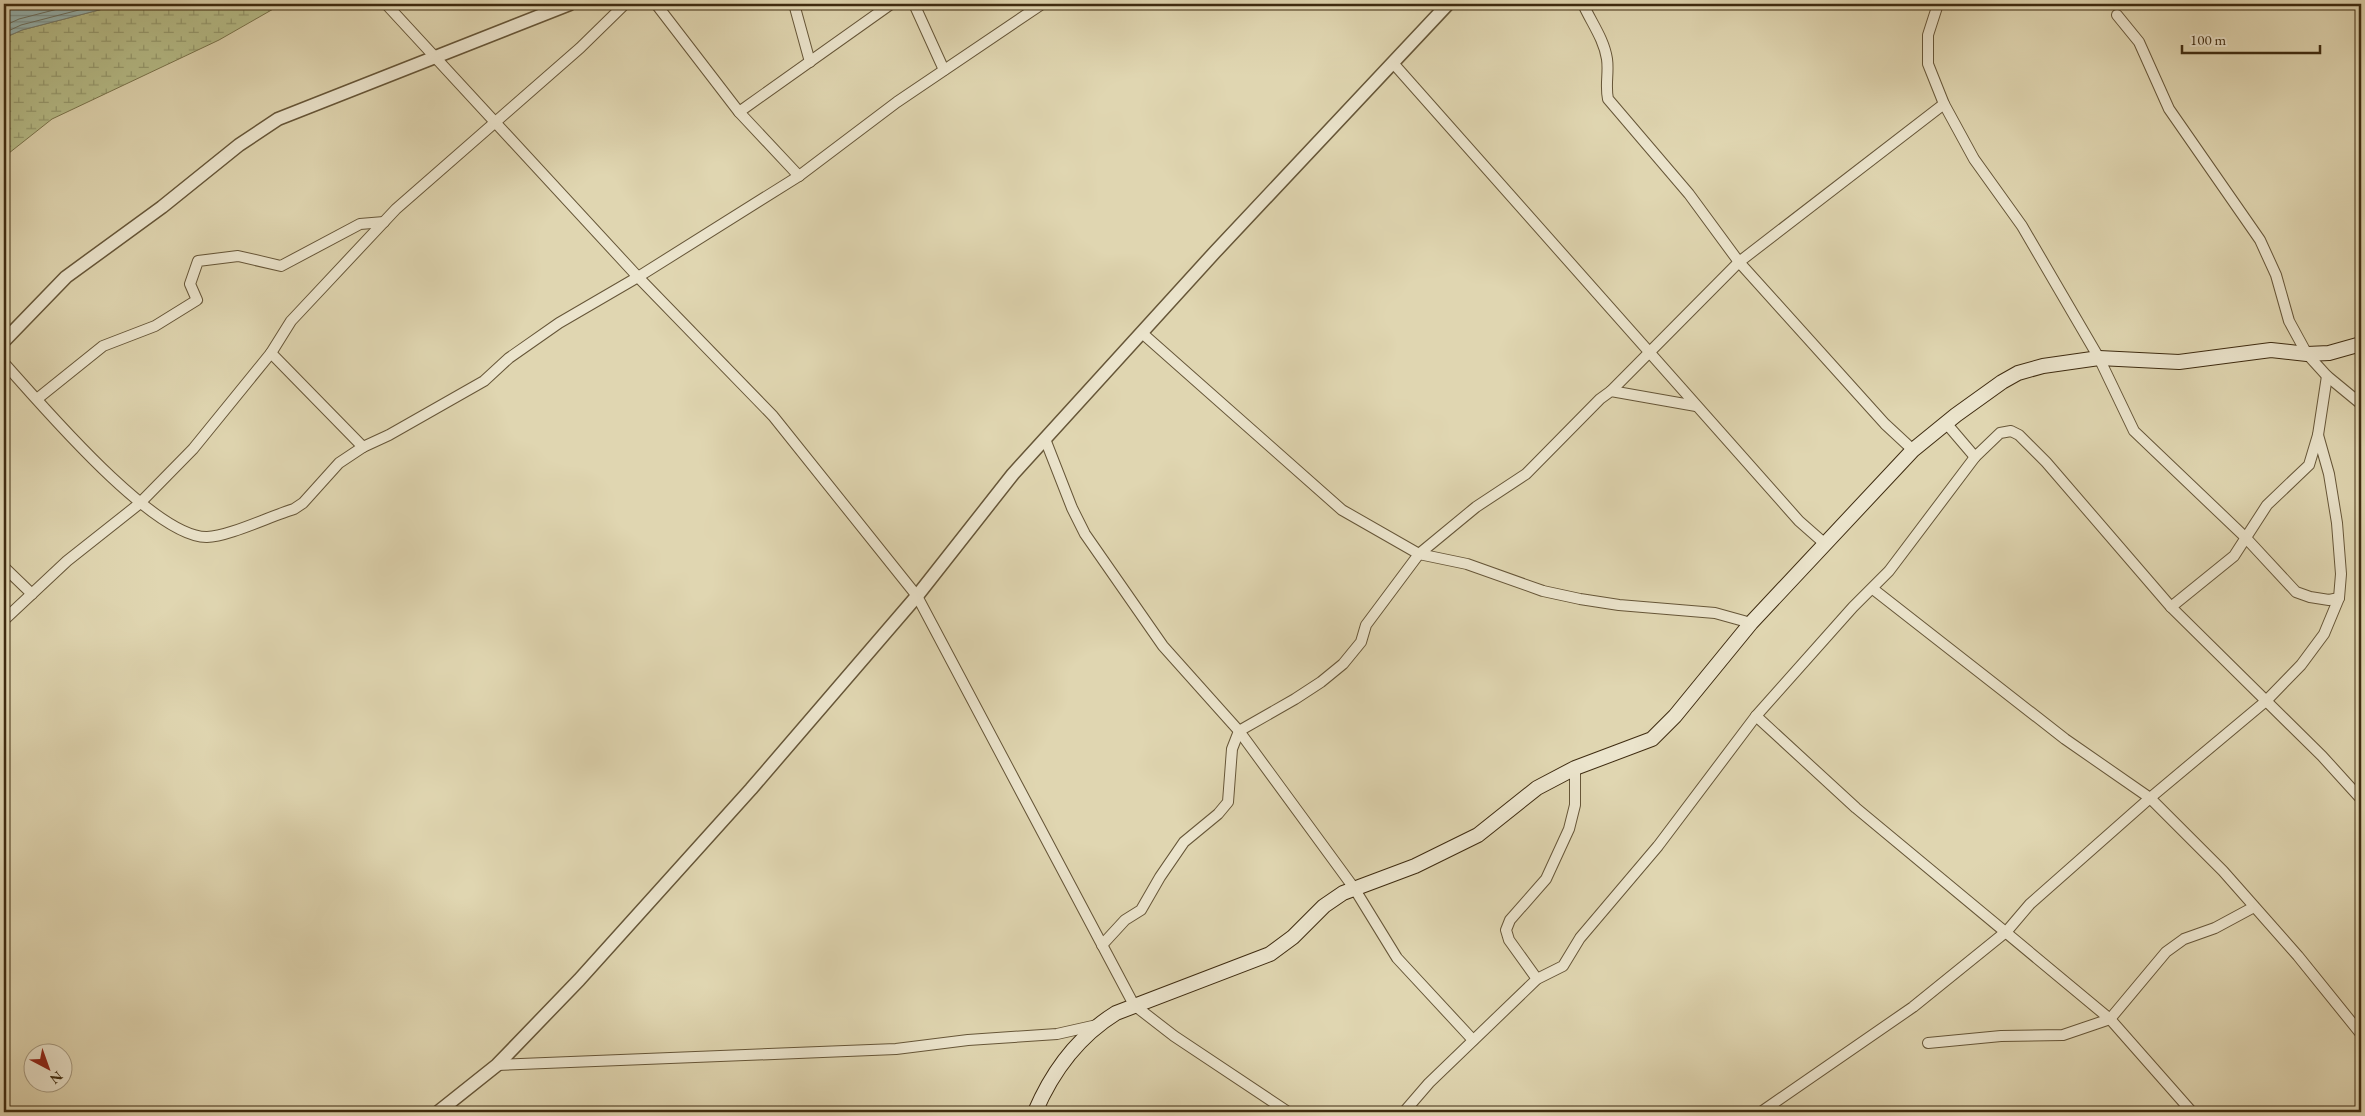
<svg xmlns="http://www.w3.org/2000/svg" width="2365" height="1116" font-family="'EB Garamond',serif">
  <style>
    .wetland { fill: url(#wetland-marsh); stroke: #7a744c }
    .water { fill: url(#water-rules); stroke: #737f73 }
    .lines { fill: none; stroke-linecap: round; stroke-linejoin: round }
    .shore { stroke: #6a7162; stroke-width: 1 }
    .minor-casing { stroke: #665638; stroke-width: 12 }
    .tertiary-casing { stroke: #665638; stroke-width: 15 }
    .secondary-casing { stroke: #3e2b10; stroke-width: 16 }
    .minor { stroke: #ebe4cc; stroke-width: 10 }
    .tertiary { stroke: #ebe4cc; stroke-width: 12 }
    .secondary { stroke: #ebe4cc; stroke-width: 14 }
  </style>
  <defs>
    <pattern id="wetland-marsh" width="20" height="14" patternUnits="userSpaceOnUse" patternTransform="scale(1.25)"><rect width="20" height="14" fill="#b6bd89"/><path d="M1 5h8M5 5V1M11 12h8M15 12V8" fill="none" stroke="#959a6f"/></pattern>
    <pattern id="water-rules" width="6" height="5" patternUnits="userSpaceOnUse" patternTransform="scale(1.25)"><rect width="6" height="5" fill="#96b7b5"/><path d="M0 2.5h6" fill="none" stroke="#7c9592"/></pattern>
  </defs>
  <rect width="100%" height="100%" fill="#e0d6b1"/>
  <filter id="stains"><feTurbulence type="fractalNoise" baseFrequency=".004" numOctaves="4"/><feColorMatrix values="0 0 0 0 .2 0 0 0 0 .09 0 0 0 0 .02 0 0 0 .5 -.17"/></filter>
  <radialGradient id="worn" r=".72"><stop offset=".6" stop-color="#630" stop-opacity="0"/><stop offset="1" stop-color="#630" stop-opacity=".3"/></radialGradient>
  <path class="wetland" d="M 122,4 L 282,4 L 219,40 L 52,119 L 4,157 L 4,38 L 22,30 Z"/>
  <path class="water" d="M 4,4 L 122,4 L 22,30 L 4,38 Z"/>
  <g class="lines">
    <g class="shore">
      <path d="M 4,26 L 19,19 L 77,4"/>
      <path d="M 4,33 L 21,25 L 102,4"/>
    </g>
    <defs>
      <g id="minor">
        <path d="M 386,4 L 638,277 L 773,416 L 917,596 L 1134,1005 L 1174,1036 L 1288,1112"/>
        <path d="M 625,4 L 580,48 L 396,209 L 291,321 L 271,353 L 363,447 L 389,435 L 484,381 L 509,358 L 559,323 L 638,277 L 799,176 L 897,102 L 1042,4"/>
        <path d="M 656,4 L 739,112 L 891,4"/>
        <path d="M 794,4 L 810,62"/>
        <path d="M 914,4 L 944,70"/>
        <path d="M 1583,4 C 1591,22 1604,39 1607,59 C 1609,73 1605,85 1608,99 L 1689,194 L 1739,262 L 1885,424 L 1913,450"/>
        <path d="M 1938,4 L 1928,35 L 1928,64 L 1944,104 L 1974,159 L 2022,226 L 2099,358 L 2134,431 L 2245,537 L 2296,592 L 2310,597 L 2329,600 L 2339,598"/>
        <path d="M 2117,15 L 2139,42 L 2169,109 L 2260,240 L 2276,275 L 2289,321 L 2307,354 L 2327,376 L 2361,404"/>
        <path d="M 1393,63 L 1799,521 L 1824,543"/>
        <path d="M 739,112 L 799,176"/>
        <path d="M 1142,333 L 1342,510 L 1419,554 L 1467,564 L 1543,591 L 1580,599 L 1619,605 L 1715,613 L 1751,623"/>
        <path d="M 4,363 C 41,404 154,538 207,537 C 227,537 271,516 294,509 L 303,503 L 339,463 L 363,447"/>
        <path d="M 1611,391 L 1739,262 L 1944,104"/>
        <path d="M 37,399 L 103,346 L 155,326 L 197,300 L 190,284 L 198,261 L 238,256 L 281,266 L 360,224 L 384,222"/>
        <path d="M 1946,423 L 1975,457 L 2000,433 L 2011,431 L 2019,435 L 2046,462 L 2171,607 L 2322,756 L 2361,799"/>
        <path d="M 1045,439 L 1072,508 L 1085,534 L 1163,646 L 1239,731 L 1354,888 L 1397,958 L 1473,1040"/>
        <path d="M 4,567 L 32,594"/>
        <path d="M 1873,589 L 2065,739 L 2150,798 L 2223,871 L 2298,956 L 2361,1034"/>
        <path d="M 2171,607 L 2234,556 L 2267,505 L 2309,465 L 2318,435 L 2327,376"/>
        <path d="M 4,620 L 67,561 L 139,504 L 193,449 L 271,353"/>
        <path d="M 1756,716 L 1856,808 L 2110,1019 L 2192,1112"/>
        <path d="M 1102,945 L 1125,920 L 1141,910 L 1160,877 L 1184,842 L 1218,814 L 1228,802 L 1232,749 L 1239,731 L 1295,699 L 1321,682 L 1343,664 L 1361,642 L 1366,625 L 1419,554 L 1476,507 L 1526,474 L 1600,399 L 1611,391 L 1696,406"/>
        <path d="M 1537,979 L 1509,940 L 1506,930 L 1510,920 L 1546,879 L 1569,829 L 1575,805 L 1575,768"/>
        <path d="M 1928,1043 L 2001,1036 L 2063,1035 L 2110,1019 L 2166,952 L 2184,939 L 2215,928 L 2254,907"/>
        <path d="M 497,1065 L 896,1049 L 968,1040 L 1057,1034 L 1097,1025"/>
        <path d="M 1404,1112 L 1429,1083 L 1537,979 L 1563,966 L 1580,938 L 1658,846 L 1756,716 L 1853,607 L 1889,571 L 1975,457"/>
        <path d="M 1761,1112 L 1913,1007 L 2007,931 L 2030,904 L 2150,798 L 2266,701 L 2301,665 L 2324,634 L 2339,598 L 2341,574 L 2337,523 L 2329,474 L 2318,435"/>
      </g>
      <g id="tertiary">
        <path d="M 4,341 L 66,277 L 162,207 L 239,145 L 278,119 L 570,4"/>
        <path d="M 438,1112 L 497,1065 L 579,980 L 751,789 L 917,596 L 1013,474 L 1215,252 L 1448,4"/>
      </g>
      <path id="secondary" d="M 1035,1112 C 1052,1072 1079,1036 1116,1013 L 1270,954 L 1293,937 L 1324,906 L 1343,893 L 1415,866 L 1478,835 L 1537,788 L 1575,768 L 1652,739 L 1675,716 L 1751,623 L 1913,450 L 1956,415 L 2002,382 L 2018,373 L 2043,366 L 2099,358 L 2179,362 L 2271,350 L 2307,354 L 2329,353 L 2361,344"/>
    </defs>
    <use href="#minor" class="minor-casing"/>
    <use href="#tertiary" class="tertiary-casing"/>
    <use href="#secondary" class="secondary-casing"/>
    <use href="#minor" class="minor"/>
    <use href="#tertiary" class="tertiary"/>
    <use href="#secondary" class="secondary"/>
  </g>
  <rect width="2365" height="1116" fill="none" stroke="#e0d6b1" stroke-width="20"/>
  <rect x="5" y="5" width="2355" height="1106" fill="none" stroke="#3e2b10" stroke-width="2.5"/>
  <rect x="10" y="10" width="2345" height="1096" fill="none" stroke="#3e2b10"/>
  <g transform="translate(48 1068) rotate(139)"><circle r="24" fill="#ebe4cc" stroke="#a69a81"/>
  <path d="M0-4L9 19L0 12L-9 19Z" fill="#8f2418"/>
  <text y="-8" font-size="14" font-weight="bold" text-anchor="middle" fill="#3e2b10">N</text>
  </g>
  <path d="M2182 45v8h138v-8" fill="none" stroke="#3e2b10" stroke-width="2.5"/>
  <text x="2190" y="45" font-size="15" fill="#3e2b10" stroke="#ebe4cc" stroke-width="4" paint-order="stroke">100 m</text>
  <rect width="100%" height="100%" filter="url(#stains)"/>
  <rect width="100%" height="100%" fill="url(#worn)"/>
</svg>
